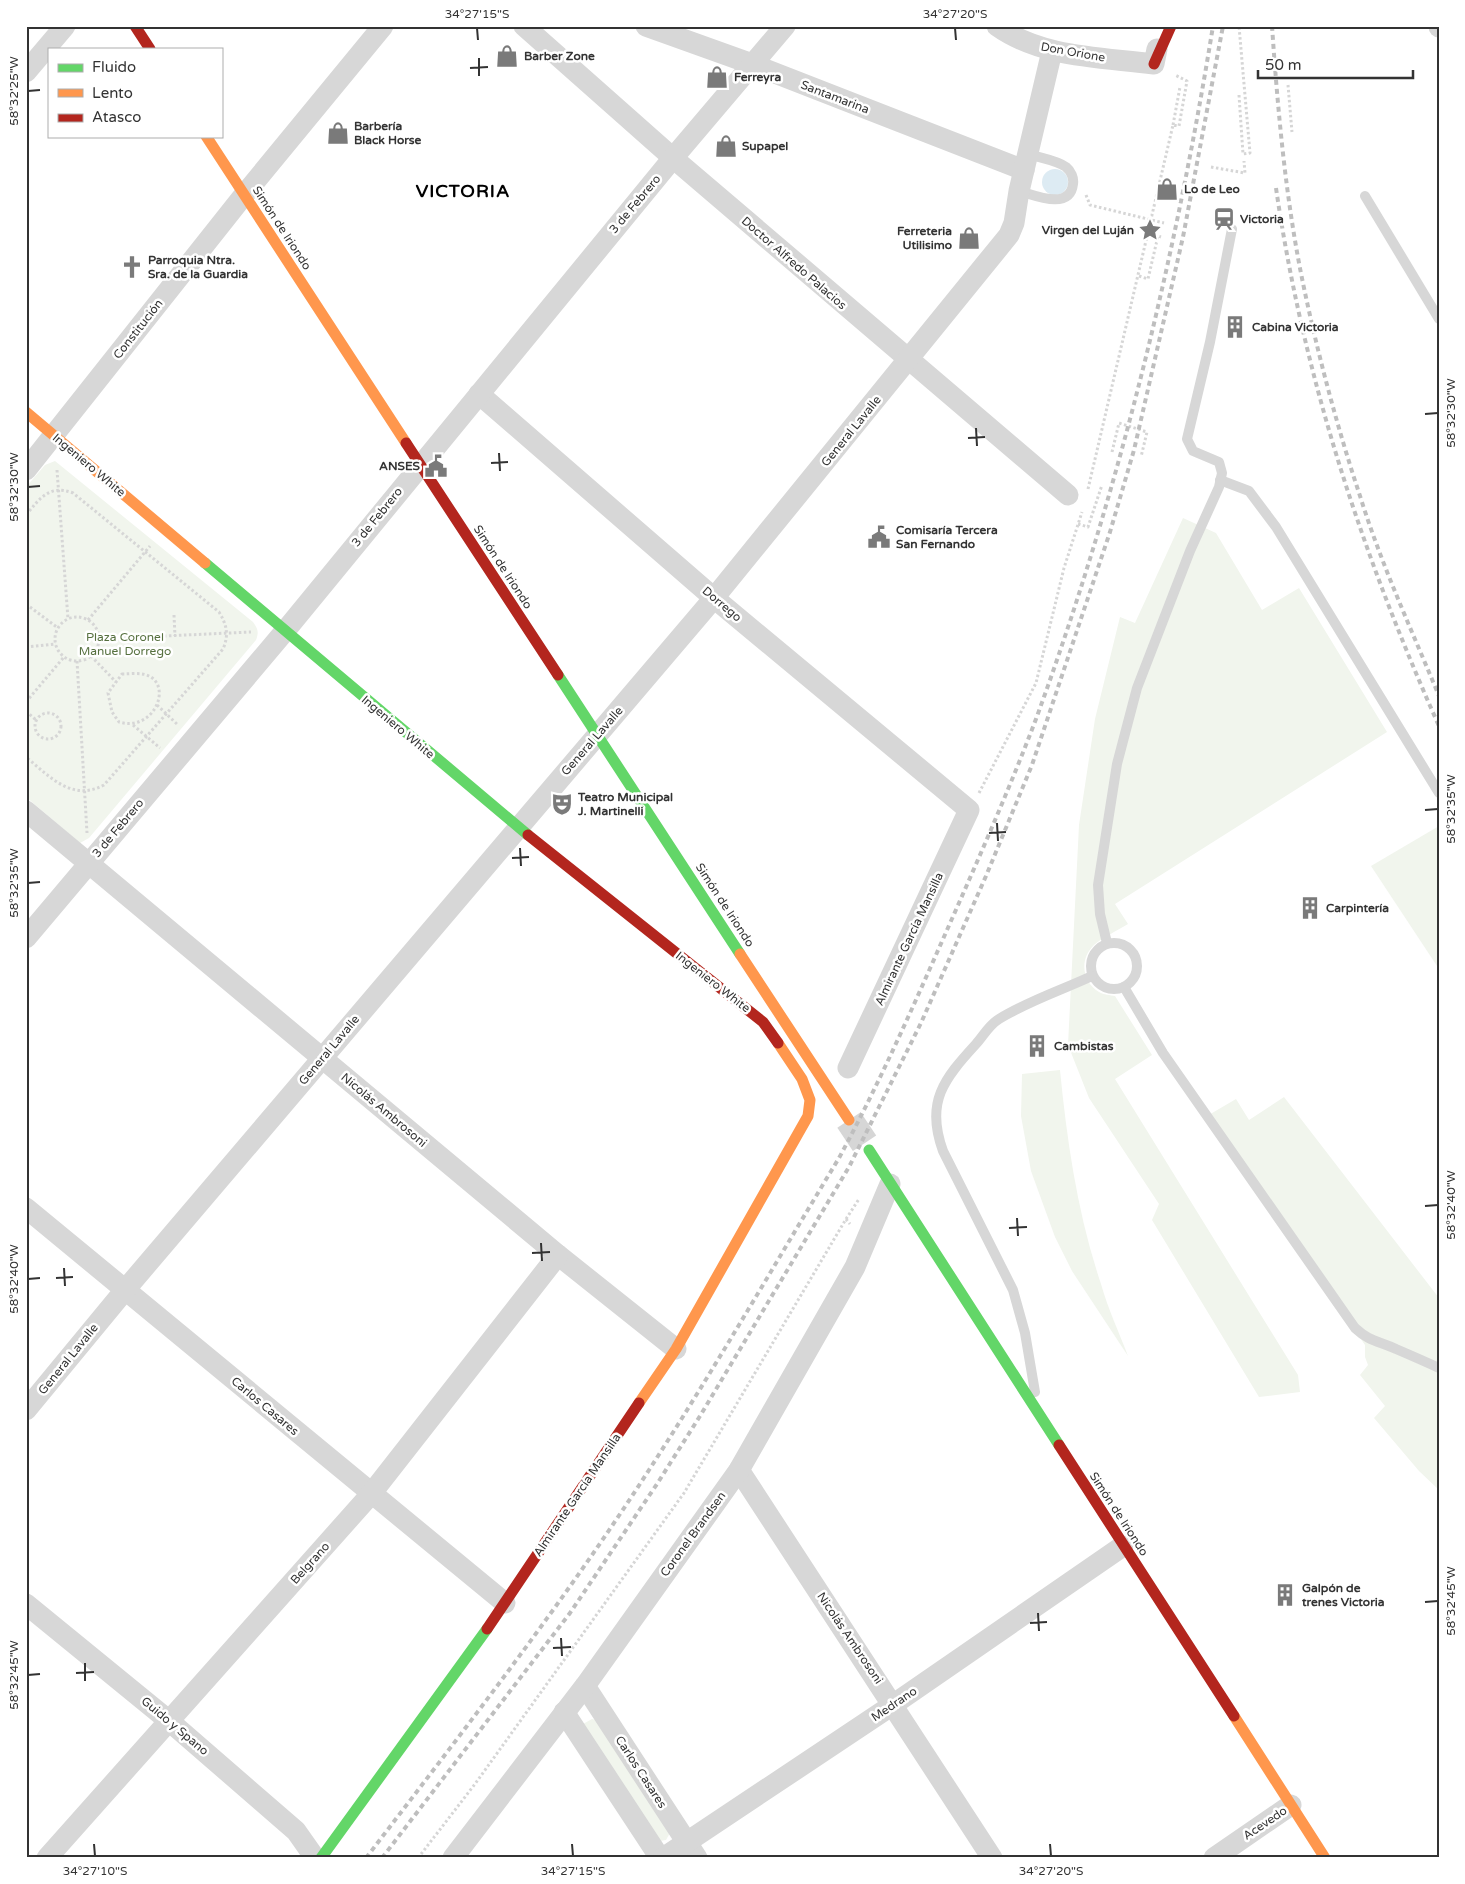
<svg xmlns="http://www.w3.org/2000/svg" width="1465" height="1884" font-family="'Varela Round',sans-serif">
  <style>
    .green { fill: #f1f5ed }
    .water { fill: #ddebf3 }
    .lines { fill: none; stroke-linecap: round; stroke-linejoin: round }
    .secondary-tunnel { stroke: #d6d6d6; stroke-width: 28; stroke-dasharray: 28 14; stroke-linecap: butt }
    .path { stroke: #d6d6d6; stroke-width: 3; stroke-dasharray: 2.5 2.5; stroke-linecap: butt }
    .lane { stroke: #d7d7d7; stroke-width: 10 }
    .street { stroke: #d7d7d7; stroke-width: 21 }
    .fast { stroke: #63d668; stroke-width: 11 }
    .slow { stroke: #ff974d; stroke-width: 11 }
    .jam { stroke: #b3261e; stroke-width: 11 }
    .rail { stroke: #bebebe; stroke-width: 4; stroke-dasharray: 5 4; stroke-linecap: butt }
    .ticks { fill: none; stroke: #333; stroke-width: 2 }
    .labels { text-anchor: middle; stroke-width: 5; stroke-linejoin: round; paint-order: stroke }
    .street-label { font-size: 12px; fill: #333; stroke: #fff }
    .poi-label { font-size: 12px; font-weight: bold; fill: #333; stroke: #fff; text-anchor: start }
    .park-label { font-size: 12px; fill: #56703f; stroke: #fff }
    .district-label { font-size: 18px; font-weight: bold; letter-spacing: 1px; fill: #000; stroke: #fff }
    .neatline { fill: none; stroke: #333; stroke-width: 2 }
    .ticks-label { font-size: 12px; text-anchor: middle; fill: #333 }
  </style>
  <rect width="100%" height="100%" fill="#fff"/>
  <g class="green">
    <path d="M 55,461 L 253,622 C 258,629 259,632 256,640 L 89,838 L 80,843 L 26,797 L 26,487 L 45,465 Z"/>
    <path d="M 1183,518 L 1216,533 L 1262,610 L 1299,588 L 1387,732 L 1115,904 L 1128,924 C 1117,931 1103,937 1094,945 C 1079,959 1082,982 1099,992 C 1104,995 1110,995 1115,996 L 1152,1055 L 1115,1079 L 1298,1375 L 1300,1392 L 1259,1397 L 1152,1220 L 1159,1204 L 1089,1098 L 1068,1045 L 1079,825 L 1095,719 L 1120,617 L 1135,623 Z"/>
    <path d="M 1439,826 L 1439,969 L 1371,866 Z"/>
    <path d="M 1060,1070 C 1067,1142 1078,1216 1101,1284 C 1108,1309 1119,1332 1128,1356 L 1072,1271 L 1055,1237 L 1031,1171 L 1021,1116 L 1022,1074 Z"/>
    <path d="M 1284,1097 L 1439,1298 L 1439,1490 L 1419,1471 L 1374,1418 L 1385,1406 L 1360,1375 L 1368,1365 L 1365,1357 L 1365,1345 L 1207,1116 L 1236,1099 L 1249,1120 Z"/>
    <path d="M 592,1719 L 596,1720 L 670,1833 L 666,1840 L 660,1841 L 583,1724 Z"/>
  </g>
  <circle class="water" cx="1055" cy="182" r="13"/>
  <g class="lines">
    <path class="secondary-tunnel" d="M 849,1120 L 869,1150"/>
    <g class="path">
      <path d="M 1288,85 L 1292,132"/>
      <path d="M 1239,95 L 1243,154 L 1250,153 L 1239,26"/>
      <path d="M 1173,125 L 1180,87"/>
      <path d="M 1211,167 L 1245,173 L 1244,161"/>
      <path d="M 1086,195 L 1090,205 L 1164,223"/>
      <path d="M 1139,276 L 1148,279 L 1158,236 L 1161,237"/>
      <path d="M 1112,452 L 1119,423 L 1147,432 L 1141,457"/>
      <path d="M 57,470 L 68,619"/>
      <path d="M 1088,489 L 1173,125 L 1179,126 L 1187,81 L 1175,75"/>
      <path d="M 26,515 C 40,498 50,484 73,493 L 219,612 C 227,625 229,635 223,649 L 104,785 C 72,802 50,777 26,757"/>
      <path d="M 1078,524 L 1088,527 L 1102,485"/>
      <path d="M 26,604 L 58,628"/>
      <path d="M 174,615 L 175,636"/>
      <circle cx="77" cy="639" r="22"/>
      <path d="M 88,620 L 150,546"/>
      <path d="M 99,639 L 251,632"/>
      <path d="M 26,647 L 56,644"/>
      <path d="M 91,656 L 116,682"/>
      <path d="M 77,661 L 87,833"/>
      <path d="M 122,674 C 130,674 141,672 149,676 C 172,687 154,732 119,722 L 112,712 L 108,693 Z"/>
      <path d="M 26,702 L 64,657"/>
      <path d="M 157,705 L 178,725"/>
      <path d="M 26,711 L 36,720"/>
      <circle cx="48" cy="726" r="13"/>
      <path d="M 133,725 L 160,748"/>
      <path d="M 979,793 L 1036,683 L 1064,568 L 1082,512"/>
      <path d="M 846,1219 L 859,1199"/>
      <path d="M 418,1858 L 475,1784 L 684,1493 L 846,1219 L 850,1224"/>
    </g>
    <g class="lane">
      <path d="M 1019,191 C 1034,195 1070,211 1073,184 C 1074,178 1071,171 1066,167 C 1056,160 1040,158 1028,154"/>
      <path d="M 1365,196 L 1439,319"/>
      <path d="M 1220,480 L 1249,491 L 1276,527 L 1439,793"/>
      <circle cx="1114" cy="966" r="23"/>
      <path d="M 1107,943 L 1100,914 L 1098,885 L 1117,764 L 1137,688 L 1190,551 L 1219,487 L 1222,473 L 1219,462 L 1193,451 L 1187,439 L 1210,342 L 1232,229"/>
      <path d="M 1124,987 L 1163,1053 L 1355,1328 C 1370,1342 1379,1341 1396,1349 C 1410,1355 1424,1361 1439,1368"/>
      <path d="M 1035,1392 L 1025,1333 L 1013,1290 L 943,1151 C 925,1102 944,1079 976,1044 C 984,1035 989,1025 999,1019 C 1028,1001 1062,990 1092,976"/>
    </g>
    <g class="street">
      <path d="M 524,26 L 673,158 L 1068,495"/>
      <path d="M 646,26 L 752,64 L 1024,170"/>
      <path d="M 997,26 C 1042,58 1101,57 1154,64 L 1157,49"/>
      <path d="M 1439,26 L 1439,27"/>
      <path d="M 26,72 L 65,26"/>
      <path d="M 479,394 L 714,598 L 969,810 L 848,1068"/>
      <path d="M 26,470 L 244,195 L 383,26"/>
      <path d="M 26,811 L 558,1255 L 676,1349"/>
      <path d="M 26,938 L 285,631 L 673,158 L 785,26"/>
      <path d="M 26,1208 L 505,1603"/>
      <path d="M 26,1410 L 125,1290 L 714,598 L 1009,235 L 1014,223 L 1019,191 L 1052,51"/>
      <path d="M 739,1470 L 992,1858"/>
      <path d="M 26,1604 L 168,1720 L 296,1831 L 315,1858"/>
      <path d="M 585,1686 L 697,1858"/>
      <path d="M 564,1712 L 660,1858"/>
      <path d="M 47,1858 L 371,1494 L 558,1255"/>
      <path d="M 453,1858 L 585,1686 L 739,1470 L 855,1267 L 890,1184"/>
      <path d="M 663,1858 L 894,1704 L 1123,1546"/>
      <path d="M 1214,1858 L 1291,1805"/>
    </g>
    <g class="fast">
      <path d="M 205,563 L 528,835"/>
      <path d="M 558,675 L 740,954"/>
      <path d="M 869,1150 L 1059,1445"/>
      <path d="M 321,1858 L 487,1629"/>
    </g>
    <g class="slow">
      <path d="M 206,136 L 406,443"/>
      <path d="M 26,412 L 205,563"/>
      <path d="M 740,954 L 849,1120"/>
      <path d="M 639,1403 L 676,1349 L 808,1116 L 810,1100 L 802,1079 L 778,1043"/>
      <path d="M 1234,1716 L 1325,1858"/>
    </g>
    <g class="jam">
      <path d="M 135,26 L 150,49"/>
      <path d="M 1154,64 L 1171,26"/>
      <path d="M 406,443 L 558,675"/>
      <path d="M 528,835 L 763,1022 L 778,1043"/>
      <path d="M 1059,1445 L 1234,1716"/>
      <path d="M 487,1629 L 639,1403"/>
    </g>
    <g class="rail">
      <path d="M 1272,26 C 1278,113 1286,203 1304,288 C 1319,359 1338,430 1361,499 C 1382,566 1412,631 1439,696"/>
      <path d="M 1276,188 C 1303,375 1362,554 1439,726"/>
      <path d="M 366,1858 C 463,1731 562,1605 649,1470 C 715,1368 776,1262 839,1158 C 879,1084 913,1007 947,930 C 978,860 1009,790 1036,719 C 1118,495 1175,261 1213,26"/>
      <path d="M 382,1858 L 570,1613 L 657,1484 L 700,1416 L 849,1167 L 921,1023 L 986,876 L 1032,765 L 1110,532 L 1134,450 L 1183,237 L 1223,26"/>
    </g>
  </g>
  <path class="ticks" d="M 477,28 L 478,40M 955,28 L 956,40M 479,58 L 479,76M 470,68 L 488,67M 28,91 L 40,90M 1425,414 L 1438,413M 976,428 L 977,446M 968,438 L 985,437M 499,453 L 500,471M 491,463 L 508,462M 28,487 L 40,486M 1425,810 L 1438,809M 997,823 L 998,841M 989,833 L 1006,832M 520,848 L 521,866M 512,858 L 529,857M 28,883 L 40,882M 1425,1206 L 1438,1205M 1017,1218 L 1018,1236M 1009,1228 L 1027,1227M 541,1243 L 542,1261M 532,1253 L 550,1252M 64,1268 L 65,1286M 56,1278 L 73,1277M 28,1279 L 40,1278M 1425,1602 L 1438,1601M 1038,1613 L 1039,1631M 1030,1623 L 1047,1622M 561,1638 L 562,1656M 553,1648 L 571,1647M 85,1663 L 85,1681M 76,1673 L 94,1672M 28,1675 L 40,1674M 94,1844 L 95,1856M 572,1844 L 573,1856M 1050,1844 L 1051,1856"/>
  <defs>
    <symbol id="shop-bare" viewBox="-9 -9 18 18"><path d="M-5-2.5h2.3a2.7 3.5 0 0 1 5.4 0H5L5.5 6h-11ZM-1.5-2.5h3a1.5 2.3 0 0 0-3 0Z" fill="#7a7a7a" stroke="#fff" stroke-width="2.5" paint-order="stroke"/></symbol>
    <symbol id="station-bare" viewBox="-9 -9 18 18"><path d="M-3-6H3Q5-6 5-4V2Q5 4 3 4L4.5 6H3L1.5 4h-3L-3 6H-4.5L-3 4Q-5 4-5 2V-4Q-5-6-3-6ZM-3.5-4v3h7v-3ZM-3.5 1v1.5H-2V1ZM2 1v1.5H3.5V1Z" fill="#7a7a7a" stroke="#fff" stroke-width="2.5" paint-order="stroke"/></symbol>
    <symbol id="sight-bare" viewBox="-9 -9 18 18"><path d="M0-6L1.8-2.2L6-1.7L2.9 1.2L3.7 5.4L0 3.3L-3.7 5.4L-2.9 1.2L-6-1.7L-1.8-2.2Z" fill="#7a7a7a" stroke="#fff" stroke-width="2.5" paint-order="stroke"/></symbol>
    <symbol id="church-bare" viewBox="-9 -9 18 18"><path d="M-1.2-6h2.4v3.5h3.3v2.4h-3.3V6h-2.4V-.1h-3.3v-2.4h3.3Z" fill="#7a7a7a" stroke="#fff" stroke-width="2.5" paint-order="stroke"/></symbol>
    <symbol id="building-bare" viewBox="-9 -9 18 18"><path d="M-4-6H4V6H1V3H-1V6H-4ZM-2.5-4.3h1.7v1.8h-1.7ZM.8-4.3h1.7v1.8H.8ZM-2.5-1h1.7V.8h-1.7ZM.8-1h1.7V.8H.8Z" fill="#7a7a7a" stroke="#fff" stroke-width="2.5" paint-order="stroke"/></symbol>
    <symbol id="civic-bare" viewBox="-9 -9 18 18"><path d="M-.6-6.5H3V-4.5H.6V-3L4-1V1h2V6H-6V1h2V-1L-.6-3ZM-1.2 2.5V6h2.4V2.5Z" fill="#7a7a7a" stroke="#fff" stroke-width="2.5" paint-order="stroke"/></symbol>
    <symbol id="theatre-bare" viewBox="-9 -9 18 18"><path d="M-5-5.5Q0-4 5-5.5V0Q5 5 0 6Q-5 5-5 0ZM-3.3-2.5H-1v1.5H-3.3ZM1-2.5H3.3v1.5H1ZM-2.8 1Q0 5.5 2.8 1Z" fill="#7a7a7a" stroke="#fff" stroke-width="2.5" paint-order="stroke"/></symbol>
  </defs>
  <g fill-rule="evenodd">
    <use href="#shop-bare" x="491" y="40" width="32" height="32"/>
    <use href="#shop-bare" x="701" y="61" width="32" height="32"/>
    <use href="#shop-bare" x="322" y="117" width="32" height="32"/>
    <use href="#shop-bare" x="710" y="130" width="32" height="32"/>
    <use href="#shop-bare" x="1151" y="173" width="32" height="32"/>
    <use href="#station-bare" x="1208" y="203" width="32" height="32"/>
    <use href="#sight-bare" x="1134" y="214" width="32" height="32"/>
    <use href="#shop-bare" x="953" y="222" width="32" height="32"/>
    <use href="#church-bare" x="116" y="251" width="32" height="32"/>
    <use href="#building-bare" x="1219" y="311" width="32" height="32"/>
    <use href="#civic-bare" x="420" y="450" width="32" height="32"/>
    <use href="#civic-bare" x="863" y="521" width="32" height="32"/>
    <use href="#theatre-bare" x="546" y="788" width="32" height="32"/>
    <use href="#building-bare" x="1294" y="892" width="32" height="32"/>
    <use href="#building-bare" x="1021" y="1030" width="32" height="32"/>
    <use href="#building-bare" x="1269" y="1579" width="32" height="32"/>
  </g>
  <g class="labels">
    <g class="street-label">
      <text transform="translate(1073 52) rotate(10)" y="4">Don Orione</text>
      <text transform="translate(835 97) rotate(21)" y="4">Santamarina</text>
      <text transform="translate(635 204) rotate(-50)" y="4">3 de Febrero</text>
      <text transform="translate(282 228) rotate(57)" y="4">Simón de Iriondo</text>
      <text transform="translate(794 263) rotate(41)" y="4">Doctor Alfredo Palacios</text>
      <text transform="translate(138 329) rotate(-52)" y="4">Constitución</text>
      <text transform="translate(851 431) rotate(-51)" y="4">General Lavalle</text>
      <text transform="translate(89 465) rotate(40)" y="4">Ingeniero White</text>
      <text transform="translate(377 517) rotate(-51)" y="4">3 de Febrero</text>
      <text transform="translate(503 567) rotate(57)" y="4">Simón de Iriondo</text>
      <text transform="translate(722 604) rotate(40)" y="4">Dorrego</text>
      <text transform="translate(398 727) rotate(40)" y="4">Ingeniero White</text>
      <text transform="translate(592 741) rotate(-49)" y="4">General Lavalle</text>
      <text transform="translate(118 828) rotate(-50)" y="4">3 de Febrero</text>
      <text transform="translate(725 905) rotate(57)" y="4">Simón de Iriondo</text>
      <text transform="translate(909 939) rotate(-65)" y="4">Almirante García Mansilla</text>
      <text transform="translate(713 982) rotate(38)" y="4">Ingeniero White</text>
      <text transform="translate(329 1050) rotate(-50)" y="4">General Lavalle</text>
      <text transform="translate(384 1110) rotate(40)" y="4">Nicolás Ambrosoni</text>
      <text transform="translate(68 1359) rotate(-51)" y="4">General Lavalle</text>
      <text transform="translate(265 1406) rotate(40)" y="4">Carlos Casares</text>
      <text transform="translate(577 1495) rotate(-56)" y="4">Almirante García Mansilla</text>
      <text transform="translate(1119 1514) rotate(57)" y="4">Simón de Iriondo</text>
      <text transform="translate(693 1534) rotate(-54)" y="4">Coronel Brandsen</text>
      <text transform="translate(310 1563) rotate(-48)" y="4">Belgrano</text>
      <text transform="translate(850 1638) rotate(56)" y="4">Nicolás Ambrosoni</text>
      <text transform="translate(894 1704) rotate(-34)" y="4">Medrano</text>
      <text transform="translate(175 1726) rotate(40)" y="4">Guido y Spano</text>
      <text transform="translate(641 1772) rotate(57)" y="4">Carlos Casares</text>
      <text transform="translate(1265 1823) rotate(-34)" y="4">Acevedo</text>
    </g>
    <g class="poi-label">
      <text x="524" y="60">Barber Zone</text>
      <text x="734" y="81">Ferreyra</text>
      <text x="354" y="130">Barbería<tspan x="354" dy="14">Black Horse</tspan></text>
      <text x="742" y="150">Supapel</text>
      <text x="1184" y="193">Lo de Leo</text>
      <text x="1240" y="223">Victoria</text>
      <text x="1134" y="234" text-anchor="end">Virgen del Luján</text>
      <text x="952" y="235" text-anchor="end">Ferreteria<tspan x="952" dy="14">Utilisimo</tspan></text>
      <text x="148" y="264">Parroquia Ntra.<tspan x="148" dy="14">Sra. de la Guardia</tspan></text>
      <text x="1252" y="331">Cabina Victoria</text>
      <text x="420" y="470" text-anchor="end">ANSES</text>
      <text x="896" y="534">Comisaría Tercera<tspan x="896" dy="14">San Fernando</tspan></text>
      <text x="578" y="801">Teatro Municipal<tspan x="578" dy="14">J. Martinelli</tspan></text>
      <text x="1326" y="912">Carpintería</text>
      <text x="1054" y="1050">Cambistas</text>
      <text x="1302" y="1592">Galpón de<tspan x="1302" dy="14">trenes Victoria</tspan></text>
    </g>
    <g class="park-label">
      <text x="125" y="641">Plaza Coronel<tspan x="125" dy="14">Manuel Dorrego</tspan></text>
    </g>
    <g class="district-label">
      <text x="463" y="197">VICTORIA</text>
    </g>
  </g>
  <rect width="1465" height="1884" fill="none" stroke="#ffffff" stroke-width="55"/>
  <rect x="48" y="48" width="175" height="90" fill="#ffffff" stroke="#adadad"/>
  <rect x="58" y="64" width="25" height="8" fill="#63d668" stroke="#adadad"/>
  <text x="92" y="72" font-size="15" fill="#333333">Fluido</text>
  <rect x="58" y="89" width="25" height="8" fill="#ff974d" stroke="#adadad"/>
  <text x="92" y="98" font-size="15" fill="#333333">Lento</text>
  <rect x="58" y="114" width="25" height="8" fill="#b3261e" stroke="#adadad"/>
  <text x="92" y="122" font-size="15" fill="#333333">Atasco</text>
  <path d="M1258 70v8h155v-8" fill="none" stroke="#333333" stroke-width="2.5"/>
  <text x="1265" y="70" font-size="15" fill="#333333" stroke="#ffffff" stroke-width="4" paint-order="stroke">50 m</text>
  <rect x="28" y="28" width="1410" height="1828" class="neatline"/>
  <g class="ticks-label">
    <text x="477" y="18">34°27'15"S</text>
    <text x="955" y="18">34°27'20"S</text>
    <text transform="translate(14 91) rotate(-90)" y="4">58°32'25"W</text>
    <text transform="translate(1451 413) rotate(-90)" y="4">58°32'30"W</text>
    <text transform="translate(14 487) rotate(-90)" y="4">58°32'30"W</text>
    <text transform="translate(1451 809) rotate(-90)" y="4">58°32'35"W</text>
    <text transform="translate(14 883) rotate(-90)" y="4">58°32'35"W</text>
    <text transform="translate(1451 1205) rotate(-90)" y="4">58°32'40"W</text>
    <text transform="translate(14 1279) rotate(-90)" y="4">58°32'40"W</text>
    <text transform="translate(1451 1601) rotate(-90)" y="4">58°32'45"W</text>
    <text transform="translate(14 1675) rotate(-90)" y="4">58°32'45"W</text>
    <text x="95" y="1875">34°27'10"S</text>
    <text x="573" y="1875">34°27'15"S</text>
    <text x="1051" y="1875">34°27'20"S</text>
  </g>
</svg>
